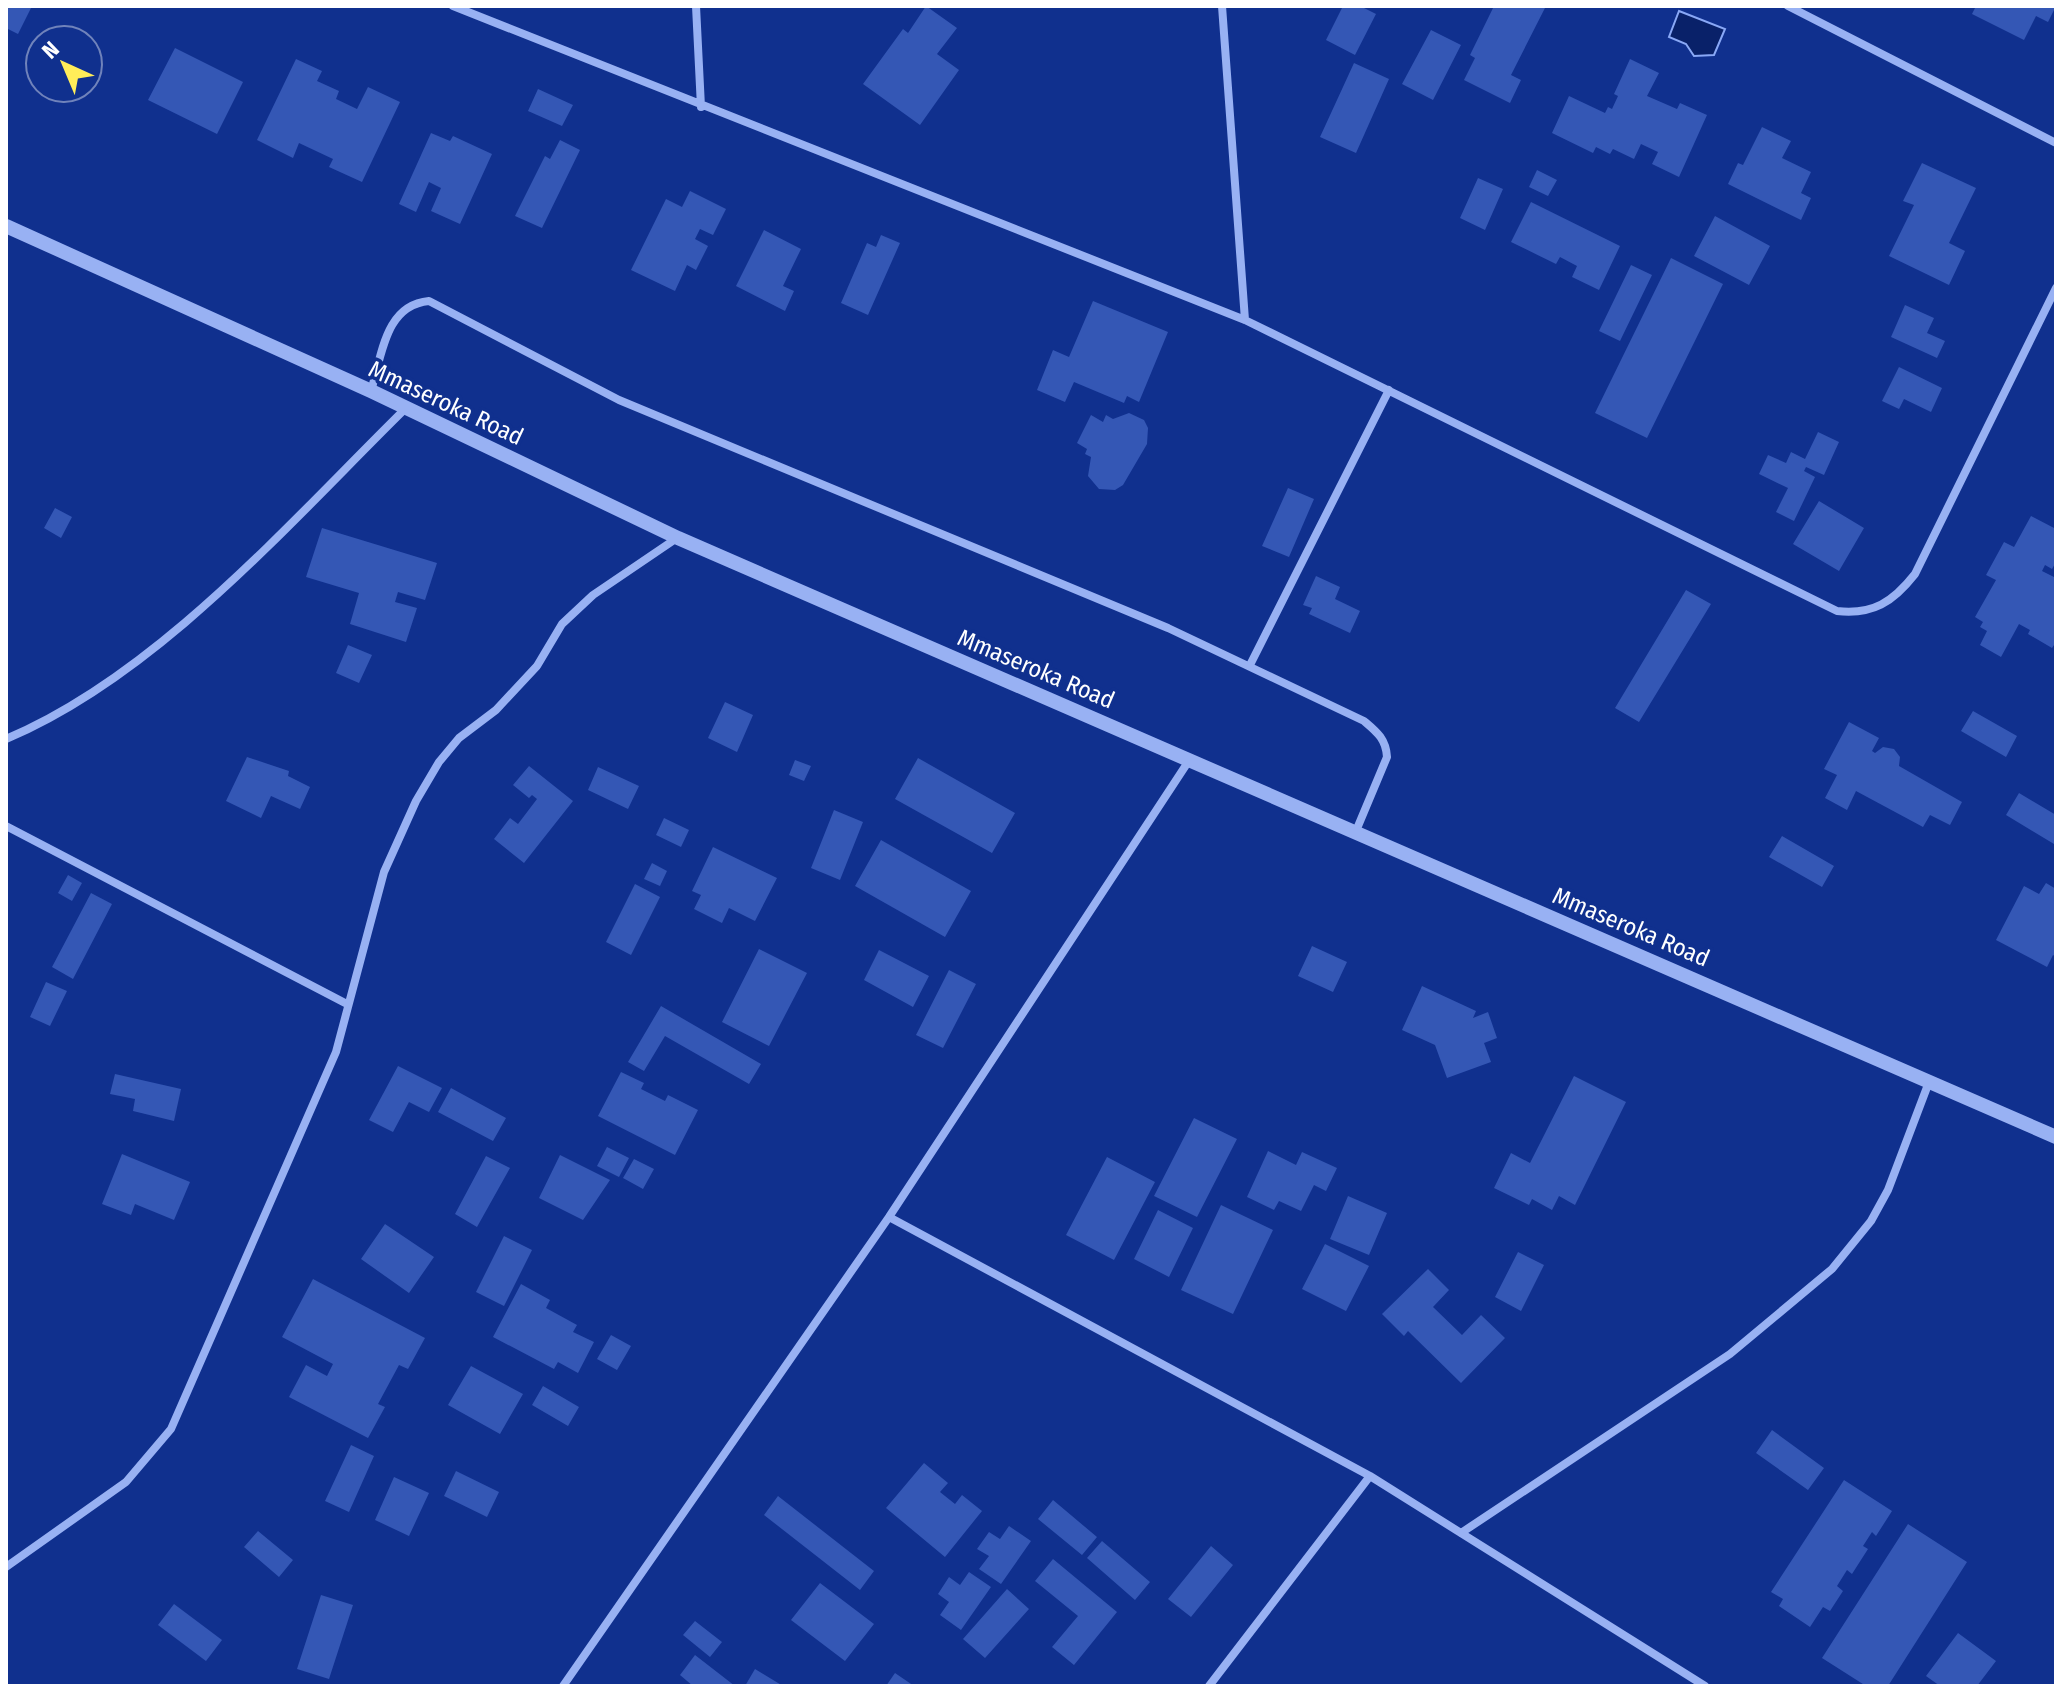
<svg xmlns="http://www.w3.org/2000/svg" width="2062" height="1692" viewBox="0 0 2062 1692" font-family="'Fira Sans Condensed',sans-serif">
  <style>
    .water { fill: #092169; stroke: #89a8f6; stroke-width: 2 }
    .building { fill: #3457b5 }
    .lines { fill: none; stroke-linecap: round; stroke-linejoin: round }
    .minor { stroke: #98b1f3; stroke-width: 8 }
    .tertiary { stroke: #98b1f3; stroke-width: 14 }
    .labels { text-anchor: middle; stroke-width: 7; stroke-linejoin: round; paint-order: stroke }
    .street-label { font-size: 24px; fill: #fff; stroke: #10308e }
  </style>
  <rect width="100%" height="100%" fill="#10308e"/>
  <path class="water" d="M1679,11l46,18 -11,26 -20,1 -8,-12 -17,-7z"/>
  <path class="building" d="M6,6h26l-14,28 -12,-6z
    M926,6l31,22 -20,26 22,16 -39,55 -57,-41 40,-55 5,4z
    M1343,6h17l16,8 -21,41 -29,-15z
    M1494,6h52l-35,69 10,5 -11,23 -46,-23 11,-22 -5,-3z
    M1976,6h80l-8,16 -12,-6 -12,24 -52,-26z
    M1431,30l30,15 -28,55 -31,-16z
    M175,48l68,34 -26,52 -69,-34z
    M296,59l26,12 -5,10 22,10 -3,8 21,10 11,-22 32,15 -38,80 -33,-15 4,-8 -34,-16 -6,15 -36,-18z
    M1630,59l29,14 -12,23 30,13 3,-6 27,12 -28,62 -27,-13 6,-12 -17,-8 -7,15 -21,-10 -3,5 -14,-7 -3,6 -41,-20 17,-37 36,17 3,-6 4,2 6,-13 -4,-2z
    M1354,63l35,16 -33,74 -36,-16z
    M538,89l35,16 -11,21 -34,-15z
    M1762,127l29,14 -9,17 29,14 -10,21 10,5 -10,22 -73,-36 10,-21 5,2z
    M431,133l19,8 3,-5 39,18 -32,70 -29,-13 10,-23 -12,-6 -13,30 -17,-8z
    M560,140l20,10 -38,78 -27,-12 30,-60 5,3z
    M1922,163l54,25 -27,55 16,8 -16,34 -60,-29 25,-51 -11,-4z
    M1537,170l20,10 -9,16 -19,-9z
    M1478,178l25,11 -18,41 -25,-12z
    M690,191l36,18 -13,26 -13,-6 -5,10 13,7 -12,24 -9,-5 -12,26 -44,-21 35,-71 16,8z
    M1531,202l89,44 -21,44 -27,-13 5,-11 -17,-9 -4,7 -45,-22z
    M1715,216l55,30 -21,39 -55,-29z
    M764,230l37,19 -18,37 11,5 -9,20 -49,-25z
    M881,235l19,8 -32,72 -27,-12 26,-60 9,4z
    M1671,258l52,26 -76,154 -52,-25z
    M1631,265l21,10 -32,66 -21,-10z
    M1093,301l75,31 -29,70 -12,-6 -3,7 -50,-21 -9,20 -28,-12 16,-40 16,7z
    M1905,305l29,13 -7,15 18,8 -8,17 -46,-21z
    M1899,367l43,21 -11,24 -27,-13 -5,10 -17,-8z
    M1129,413l15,7 4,8 -1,16 -24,41 -8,5 -16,-1 -11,-13 3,-19 -6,-3 2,-5 -10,-6 14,-28 12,7 3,-7 7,4z
    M1818,432l21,10 -15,33 -18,-8 -2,4 11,6 -21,44 -18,-9 12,-24 -29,-14 9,-19 18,8 5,-11 14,7z
    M1288,488l26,11 -25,58 -27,-11z
    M1819,501l45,27 -25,43 -46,-27z
    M55,508l17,9 -11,21 -17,-10z
    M2031,516l25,13v33l-4,7 -7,-4 -3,6 14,7v64l-4,6 -24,-14 2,-4 -11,-6 -18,33 -21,-12 7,-14 -7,-4 3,-5 -8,-5 21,-37 -10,-5 18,-33 10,5z
    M322,528l115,35 -12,37 -27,-8 -3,10 22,6 -11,34 -56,-18 9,-31 -53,-16z
    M1316,576l24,11 -5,12 25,12 -10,22 -41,-19 3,-6 -9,-3z
    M1686,590l25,14 -72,118 -24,-14z
    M348,645l24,10 -13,28 -23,-10z
    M725,702l28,13 -16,37 -29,-14z
    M1973,711l44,25 -11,21 -45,-26z
    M1849,722l30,16 -7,13 3,2 8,-6 11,2 6,8 -1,9 63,36 -12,23 -20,-10 -7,12 -67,-36 -9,19 -22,-12 12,-23 -13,-6z
    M247,757l42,14 -1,5 22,11 -10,22 -29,-13 -10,22 -35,-17z
    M918,758l97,55 -23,40 -97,-54z
    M795,760l16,6 -7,15 -15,-6z
    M529,766l44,35 -49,62 -30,-24 16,-21 8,6 19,-25 -5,-4 -3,3 -16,-13z
    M598,767l41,19 -11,23 -40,-19z
    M2019,793l37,22 -2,29 -48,-29z
    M834,810l29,12 -23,58 -29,-12z
    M664,818l25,12 -8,17 -25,-12z
    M1782,836l52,30 -12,21 -53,-30z
    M881,840l90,51 -26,46 -90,-51z
    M713,847l64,31 -22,43 -26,-13 -7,15 -28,-14 7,-14 -9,-4z
    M652,863l15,8 -7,15 -16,-7z
    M68,875l14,8 -10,18 -14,-8z
    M2046,883l10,6v68l-3,-2 -6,12 -51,-27 28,-54 15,8z
    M635,884l25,13 -29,58 -25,-13z
    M91,893l21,11 -39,75 -21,-12z
    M1312,946l35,16 -14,30 -35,-16z
    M759,949l48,24 -38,73 -47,-24z
    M879,950l50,26 -16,31 -49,-27z
    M949,970l27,14 -33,64 -27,-13z
    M46,982l21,9 -17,35 -20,-9z
    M1422,986l54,25 -3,7 15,-6 9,26 -13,5 7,19 -44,16 -12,-33 -33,-15z
    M661,1006l100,58 -12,20 -84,-48 -21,35 -16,-9z
    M398,1066l44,22 -13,24 -20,-10 -16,30 -24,-12z
    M621,1072l23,11 -3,6 24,12 3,-6 30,15 -23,45 -77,-39z
    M115,1074l66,15 -7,32 -41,-10 2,-12 -25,-5z
    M1574,1076l52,26 -51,103 -16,-9 -7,14 -20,-11 -3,6 -35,-17 17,-35 19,10z
    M451,1088l55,30 -13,23 -55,-29z
    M1194,1118l43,21 -40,78 -43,-21z
    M607,1147l22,11 -10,19 -22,-11z
    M1268,1151l28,14 6,-13 35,16 -11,23 -12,-6 -13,26 -22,-10 -5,9 -27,-13z
    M122,1154l68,28 -16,38 -39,-16 -4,11 -29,-11z
    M560,1155l50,25 -27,40 -44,-22z
    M486,1156l24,12 -33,59 -22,-13z
    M1107,1157l48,25 -41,78 -48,-25z
    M634,1159l20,10 -11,20 -20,-11z
    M1348,1196l39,17 -18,42 -39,-16z
    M1221,1205l52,25 -40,84 -52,-24z
    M1158,1210l35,18 -24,49 -35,-18z
    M385,1224l49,33 -25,36 -48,-34z
    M504,1236l28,14 -28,56 -28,-14z
    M1325,1244l44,22 -23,45 -44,-22z
    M1518,1252l26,13 -23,46 -26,-14z
    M1428,1269l21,21 -16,17 29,28 19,-20 24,23 -44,45 -53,-52 -4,5 -22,-22z
    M313,1279l112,59 -17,31 -9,-4 -21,39 7,3 -17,31 -79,-41 17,-32 21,11 6,-12 -51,-27z
    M521,1284l29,16 -4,8 31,17 -4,7 21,10 -16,31 -20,-11 -4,7 -61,-32z
    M611,1335l20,11 -14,24 -20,-11z
    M471,1366l52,28 -23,40 -52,-29z
    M543,1386l36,21 -11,19 -36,-21z
    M1772,1430l52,38 -16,22 -52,-37z
    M351,1445l23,11 -25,56 -24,-11z
    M924,1463l24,20 -8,9 15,12 7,-9 20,16 -37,46 -59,-49z
    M456,1471l43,21 -12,25 -43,-21z
    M394,1477l35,16 -20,43 -34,-16z
    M1844,1480l48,31 -16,25 -4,-4 -9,14 5,3 -16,25 -5,-4 -10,16 6,5 -13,20 -7,-4 -13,20 -31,-21 4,-7 -12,-7z
    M778,1496l96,75 -14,19 -96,-75z
    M1053,1500l44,37 -15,18 -44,-36z
    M1908,1524l59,38 -79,124h-22l-44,-28z
    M1009,1526l22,15 -30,43 -22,-15 10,-13 -12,-7 12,-17 11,7z
    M258,1531l35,29 -14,17 -35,-30z
    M1102,1541l48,41 -15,18 -48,-42z
    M1211,1546l22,19 -42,52 -23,-18z
    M1053,1559l64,53 -43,53 -22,-18 26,-31 -43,-35z
    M969,1572l22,15 -30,43 -21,-15 9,-13 -11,-8 11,-17 11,8z
    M820,1583l54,41 -29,37 -54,-41z
    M1007,1589l22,20 -44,49 -22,-19z
    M321,1595l32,10 -24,74 -32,-10z
    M174,1604l48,36 -16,21 -48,-36z
    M695,1621l27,21 -12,15 -27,-22z
    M1958,1633l38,28 -19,25h-37l-14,-10z
    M695,1655l40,31h-42l-13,-11z
    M755,1669l28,17h-38z
    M895,1673l19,13h-28z"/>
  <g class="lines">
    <path class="minor" d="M453,6l792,314 592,291c36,4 56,-9 78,-37l141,-286
      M696,6l5,101
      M1222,6l23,314
      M1788,6l268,137
      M371,391c11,-36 14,-86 58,-90l190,99 549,228 196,93c13,11 22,18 23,36l-31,74
      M1250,665l139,-275
      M6,739c152,-64 284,-217 400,-331
      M6,826l341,178
      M889,1217l481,259 335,210
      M1461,1533l269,-179 102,-85 39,-48 17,-31 41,-108
      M6,1567l120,-85 45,-53 165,-377 48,-180 32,-71 23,-39 20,-24 37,-28 41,-44 25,-42 31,-29 84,-57
      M563,1686l326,-469 301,-458
      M1209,1686l161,-210"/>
    <path class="tertiary" d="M6,226l365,165 307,147 1378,599"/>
  </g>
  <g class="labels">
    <g class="street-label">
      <text transform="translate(446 403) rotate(25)" y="8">Mmaseroka Road</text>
      <text transform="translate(1036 669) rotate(23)" y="8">Mmaseroka Road</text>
      <text transform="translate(1631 927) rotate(23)" y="8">Mmaseroka Road</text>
    </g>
  </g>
  <rect width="2062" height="1692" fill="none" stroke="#ffffff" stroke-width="16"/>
  <g transform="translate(64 64) rotate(316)"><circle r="38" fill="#10308e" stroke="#7083bb" stroke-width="2"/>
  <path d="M0-6L14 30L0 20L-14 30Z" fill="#ffed59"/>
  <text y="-12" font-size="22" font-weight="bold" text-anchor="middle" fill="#ffffff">N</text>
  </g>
</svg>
